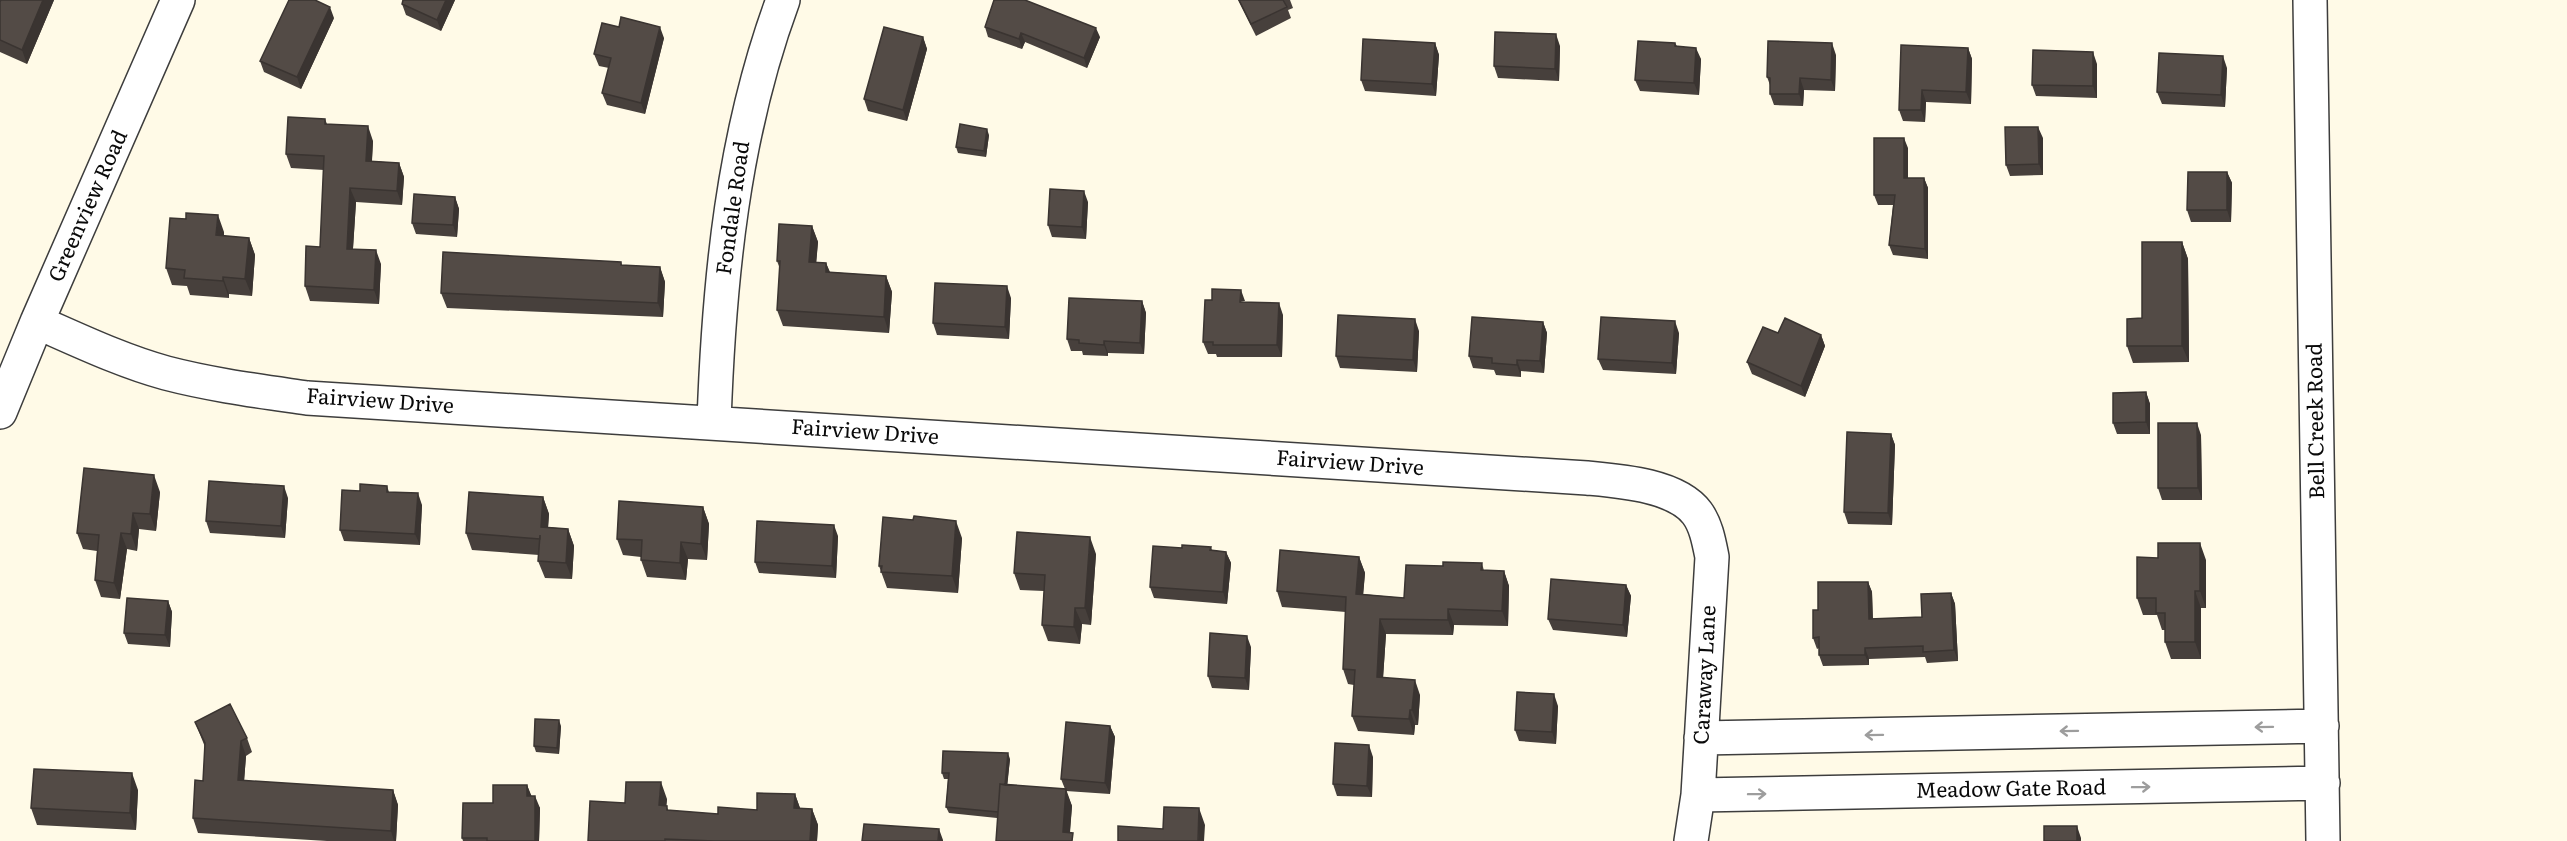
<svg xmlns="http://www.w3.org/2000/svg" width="2567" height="841" viewBox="0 0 2567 841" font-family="Literata,serif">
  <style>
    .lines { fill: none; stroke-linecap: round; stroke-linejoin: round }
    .minor-casing { stroke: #3d3d3d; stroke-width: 36 }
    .minor { stroke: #fff; stroke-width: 33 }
    .wall { fill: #47403c }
    .shaded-wall { fill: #3a3431 }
    .building { fill: #534b46; stroke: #3a3431; stroke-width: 1.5 }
    .oneway { stroke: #9d9d9d }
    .labels { text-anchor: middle; stroke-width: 6; stroke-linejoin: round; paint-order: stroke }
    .street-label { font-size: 21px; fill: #0a0a0a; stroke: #fff }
  </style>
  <rect width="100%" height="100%" fill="#fffae7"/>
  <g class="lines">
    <g class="minor-casing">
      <path id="minor" d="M2310,0l13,841
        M37,322c41,18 85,39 129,51 46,12 93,18 141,25l1280,80c32,3 89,7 110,35 9,12 12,29 15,44l-14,238 -7,46
        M0,412l37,-90 141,-322
        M714,422c5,-143 19,-287 69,-422
        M1701,738l621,-12
        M1698,795l625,-12"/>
    </g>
    <use href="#minor" class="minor"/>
  </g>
  <path class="wall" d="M1,0h53l-27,64 -27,-12v-50z
    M403,0h52l-14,31 -35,-16 -4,-11z
    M1238,0h52l3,8 -5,2 3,8 -35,18z
    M334,18l-33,71 -37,-17 -4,-11z
    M619,27l45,11 -19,76 -38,-9 -5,-12 7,-25 -10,-2 -5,-12z
    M985,27l115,10 -13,31 -62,-26 -3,7 -34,-12z
    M923,37l4,12 -20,72 -39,-10 -4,-12z
    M1435,43l4,12 -3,41 -71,-5 -4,-11z
    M1675,43l2,3 24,13 -2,36 -59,-4 -5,-11z
    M1560,46l-1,35 -61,-3 -4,-12z
    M1968,48l4,11 -1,45 -45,-2 -1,20 -22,-1 -4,-11z
    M1836,55l-1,36 -31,-1 -1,16 -29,-1 -4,-11v-9l-3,-8z
    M2097,64v34l-61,-2 -4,-11z
    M2227,68l-2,39 -63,-3 -5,-12z
    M325,119l2,5 46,17 -1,20 27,2 5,14 -2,28 -46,-3 -3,47 28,15 -2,40 -69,-3 -5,-15 15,-39 4,-77 -33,-2 -5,-14z
    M989,135l-3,22 -28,-4 -2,-6z
    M2043,138v37l-33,1 -4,-11z
    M1908,148v30h16l4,10v71l-35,-4 -4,-10 4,-40h-15l-4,-10z
    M2227,172l5,11 -1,39h-40l-4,-12z
    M455,197l4,12 -2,28 -41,-3 -4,-11z
    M1088,202l-2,37 -34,-2 -4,-12z
    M812,226l6,16 -2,20 10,1 4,9 56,4 6,16 -3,41 -106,-7 -6,-16 3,-41 -3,-8z
    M224,232v4l25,2 6,17 -3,41 -23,-2v4l-39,-3 -3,-9 -15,-1 -6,-17z
    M2182,242l6,17 1,103 -56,1 -6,-17z
    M621,262l1,3 38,2 5,15 -2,35 -216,-9 -6,-15z
    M1011,298l-2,41 -72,-4 -4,-12z
    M1142,301l4,12 -2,41 -36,-1v3l-25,-1 -1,-4h-11l-4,-12z
    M1245,302l38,13 -1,42h-65l-1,-3h-8l-5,-12z
    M1543,322l4,11 -3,40 -23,-2v6l-25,-2 -2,-5 -21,-2 -4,-12z
    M1419,331l-2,41 -77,-4 -4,-12z
    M1679,333l-3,41 -73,-4 -5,-11z
    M1821,335l4,11 -20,51 -53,-23 -5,-12z
    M2146,392l4,12v30h-33l-4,-11z
    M1891,434l4,11 -3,80 -44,-1 -4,-12z
    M2201,435l1,65h-40l-4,-12z
    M387,486l2,6 33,13 -2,40 -76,-4 -4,-11 20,-39z
    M160,492l-4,39 -17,-2 -2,22 -10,-2 -7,50 -19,-2 -6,-17 2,-29 -14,-2 -6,-16z
    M543,497l6,17 -1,13 20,2 6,17 -2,33 -27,-1 -7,-17 1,-6 -67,-5 -6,-17z
    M288,498l-3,40 -75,-5 -4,-12z
    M703,507l6,17 -2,36 -19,-1 -2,21 -39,-3 -6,-17v-3l-18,-2 -6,-16z
    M838,536l-2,42 -77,-5 -4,-11z
    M962,538l-4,55 -71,-5 -8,-22z
    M1211,547l1,3 14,2 5,11 -4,41 -73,-6 -4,-11 32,-39z
    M1096,554l-5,71 -9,-1 -2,20 -32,-3 -6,-16 2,-34 -24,-1 -6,-17z
    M1359,557l6,16 -2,21 41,4 39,-32 39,-3 2,8h20l5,15 -1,40 -54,-1 -1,10 -67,-1 -3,44 37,17 -2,30h-3l-1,10 -56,-4 -6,-15 2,-31 -6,-1 -5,-15 3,-57 -64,-5 -5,-16z
    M2206,560v48h-5v51h-30l-6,-17v-12h-3l-5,-15h-14l-6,-17z
    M1868,582l4,10 1,27 49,-2 29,-24 4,11 3,57 -31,2 -2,-6 -56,2v6l-46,1 -4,-11v-7l-2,1 -4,-11 5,-28z
    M1626,585l5,11 -4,41 -74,-7 -5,-11z
    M168,601l4,11 -2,35 -42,-3 -4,-11z
    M1251,647l-2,43 -37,-2 -4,-12z
    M1558,706l-2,38 -37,-3 -4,-11z
    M195,722l52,16 5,14 -6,4 -2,25 149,9 5,15 -2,36h-69l-129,-8 -5,-15 10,-37 2,-34z
    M561,726l-2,28 -23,-2 -2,-6z
    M1110,726l5,11 -5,57 -44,-3 6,15 -2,27 -73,-15 -48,-5 -3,-6 2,-28h-4l-2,-6 68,-14 -3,26 58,4 -4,-10z
    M1373,757l-1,40 -35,-1 -4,-12z
    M527,785l4,11 9,12 -1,33h-76l-1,-3 31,-35z
    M138,790l-2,40 -99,-5 -6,-17z
    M795,794l5,14 12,1 6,16 -1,16h-229l37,-38 42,-4 -1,7 3,5 49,3 39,-4z"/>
  <path class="shaded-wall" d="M43,0h11l-27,64 -5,-14z
    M446,0h9l-14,31 -4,-11z
    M330,7l4,11 -33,71 -4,-12z
    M660,27l4,11 -19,76 -4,-11z
    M1096,28l4,9 -13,31 -3,-10z
    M1021,33l4,9 -3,7 -3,-10z
    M1556,34l4,12 -1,35 -4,-12z
    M923,37l4,12 -20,72 -4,-11z
    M1435,43l4,12 -3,41 -4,-12z
    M1832,43l4,12 -1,36 -4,-11z
    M1696,48l5,11 -2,36 -5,-12z
    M1968,48l4,11 -1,45 -5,-12z
    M2093,52l4,12v34l-4,-12z
    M2223,56l4,12 -2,39 -4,-12z
    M1800,78l4,12 -1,16 -4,-12z
    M1922,90l4,12 -1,20 -4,-12z
    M368,126l5,15 -2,34 -5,-14z
    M2038,127l5,11v37l-4,-11z
    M987,129l2,6 -3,22 -2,-6z
    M1904,138l4,10v40l-4,-10z
    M399,163l5,14 -2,28 -5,-14z
    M2227,172l5,11 -1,39 -4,-12z
    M1924,178l4,10v71l-3,-10z
    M350,188l6,14 -4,61 -5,-14z
    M1084,191l4,11 -2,37 -4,-12z
    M455,197l4,12 -2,28 -4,-12z
    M218,215l6,17 -2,20 -6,-17z
    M812,226l6,16 -3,36 -6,-16z
    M249,238l6,17 -3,41 -7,-17z
    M2182,242l6,17 1,103 -7,-16z
    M376,250l5,14 -2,40 -5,-14z
    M826,263l6,15 -6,-6z
    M660,267l5,15 -2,35 -5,-14z
    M886,276l6,16 -3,41 -5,-16z
    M223,277l6,17v4l-6,-17z
    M1007,286l4,12 -2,41 -4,-12z
    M1241,290l4,11 -5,1z
    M1142,301l4,12 -2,41 -4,-11z
    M1279,303l4,12 -1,42 -5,-12z
    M1415,319l4,12 -2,41 -4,-12z
    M1675,321l4,12 -3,41 -4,-11z
    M1543,322l4,11 -3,40 -4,-12z
    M1821,335l4,11 -20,51 -4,-11z
    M1104,341l4,12v3l-4,-11z
    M1517,360l4,11v6l-4,-12z
    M2146,392l4,12v30l-4,-12z
    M2197,423l4,12 1,65 -4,-12z
    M1891,434l4,11 -3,80 -4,-12z
    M154,475l6,17 -4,39 -6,-17z
    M284,486l4,12 -3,40 -4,-12z
    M418,493l4,12 -2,40 -5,-11z
    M543,497l6,17 -2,29 -6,-16z
    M703,507l6,17 -2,36 -6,-16z
    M133,513l6,16 -2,22 -6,-17z
    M956,521l6,17 -4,55 -6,-17z
    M834,525l4,11 -2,42 -4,-12z
    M568,529l6,17 -2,33 -6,-16z
    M121,533l6,16 -7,50 -6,-16z
    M1090,537l6,17 -5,71 -6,-17z
    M681,542l7,17 -2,21 -6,-17z
    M2200,543l6,17v48l-6,-17z
    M1226,552l5,11 -4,41 -4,-12z
    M1359,557l6,16 -3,36 -6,-15z
    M1504,571l5,15 -1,40 -6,-15z
    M1868,582l4,10 1,38 -4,-11z
    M1626,585l5,11 -4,41 -4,-12z
    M2195,591l6,17v51l-6,-17z
    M1951,593l4,11 3,57 -4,-11z
    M168,601l4,11 -2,35 -5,-12z
    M1075,608l7,16 -2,20 -6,-17z
    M1448,609l6,16 -1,10 -5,-15z
    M1380,619l6,15 -4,59 -5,-16z
    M1247,636l4,11 -2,43 -4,-12z
    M1865,648l4,11v6l-4,-10z
    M1415,680l5,15 -2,30 -6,-15z
    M1554,694l4,12 -2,38 -4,-12z
    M1410,710l5,15 -1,10 -5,-16z
    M559,720l2,6 -2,28 -2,-6z
    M1110,726l5,11 -5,57 -5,-11z
    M241,741l5,15 -3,39 -5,-15z
    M1369,745l4,12 -1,40 -5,-11z
    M1008,753l2,6 -6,59 -2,-6z
    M132,773l6,17 -2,40 -6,-17z
    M661,782l6,17 -2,23 -6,-17z
    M527,785l5,12 -5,-1z
    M1066,789l6,17 -3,35 -6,-9z
    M393,790l5,15 -2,36h-2l-3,-10z
    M795,794l6,17 -7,-3z
    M535,796l5,12 -1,33h-4z
    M1199,808l6,17 -1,16h-6z
    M812,809l6,16 -1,16h-7z
    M2077,826l4,12v3h-4z
    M939,829l4,11v1h-5z"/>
  <path class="building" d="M1,0h42l-21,50 -22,-10v-38z
    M289,0h26l15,7 -33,70 -37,-16z
    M403,0h43l-9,20 -35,-16z
    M994,0h31l71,28 -12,30 -63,-25 -2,6 -34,-12z
    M1239,0h44l4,7 -36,17z
    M621,17l39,10 -19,76 -39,-10 9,-35 -17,-4 8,-31 17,4z
    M884,27l39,10 -20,73 -39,-11z
    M1495,32l61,2 -1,35 -61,-3z
    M1363,39l72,4 -3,41 -71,-4z
    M1638,41l37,2v3l21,2 -2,35 -59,-3z
    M1768,41l64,2 -1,37 -31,-2 -1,16h-29v-16l-3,-1z
    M1901,45l67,3 -2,44 -44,-2 -1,20h-22z
    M2033,50l60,2v34l-61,-1z
    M2159,53l64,3 -2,39 -64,-3z
    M288,117l37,2v5l43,2 -2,35 33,2 -2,28 -47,-3 -3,61 29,1 -2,40 -69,-4 1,-40 14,1 4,-91 -38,-2z
    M960,124l27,5 -3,22 -28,-4z
    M2005,127h33l1,37 -33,1z
    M1874,138h30v40h20l1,71 -36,-4 6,-50h-21z
    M2188,172h39v38h-40z
    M1050,189l34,2 -2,36 -34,-2z
    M414,194l41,3 -2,28 -41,-2z
    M186,213l32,2 -2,20 33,3 -4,41 -22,-2v4l-39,-3 1,-8 -19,-2 4,-50 16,1z
    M779,224l33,2 -3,36 17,1v9l60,4 -2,41 -107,-7 3,-49h-3z
    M2142,242h40v104h-55v-27l15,-1z
    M443,252l178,10v3l39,2 -2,36 -217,-10z
    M935,283l72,3 -2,41 -72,-4z
    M1212,289l29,1 -1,12 39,1 -2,42h-64v-3h-10l2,-42h7z
    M1069,298l73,3 -2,42 -36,-2v4l-25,-2v-3l-12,-1z
    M1338,315l77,4 -2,41 -77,-4z
    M1472,317l71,5 -3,39 -23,-1v5l-25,-2v-5l-23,-2z
    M1601,317l74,4 -3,42 -74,-4z
    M1785,318l36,17 -20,51 -54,-24 16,-35 15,6z
    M2146,392v30l-33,1v-30z
    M2158,423h39l1,65h-40z
    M1847,432l44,2 -3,79 -44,-1z
    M84,468l70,7 -4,39 -17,-1 -2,21 -10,-1 -7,50 -19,-3 4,-45 -22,-2z
    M209,481l75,5 -3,40 -75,-5z
    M360,484l27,2v6l31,1 -3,41 -75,-4 2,-40 18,1z
    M469,492l74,5 -2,30 27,2 -2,34 -28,-2 2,-26v4l-74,-6z
    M619,501l84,6 -2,37 -20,-2 -1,21 -39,-3 1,-20 -25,-1z
    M914,516l42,5 -4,55 -71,-4 1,-6h-3l4,-49 30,3z
    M757,521l77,4 -2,41 -77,-4z
    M1017,532l73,5 -5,71h-10l-1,19 -32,-2 3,-50 -31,-2z
    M2158,543h42v48h-5v51h-30v-29h-9v-15h-19v-41l21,1z
    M1182,545l29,2 -1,3 16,2 -3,40 -73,-5 3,-41 29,2z
    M1280,550l79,7 -3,37 48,4 2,-33 37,1v-4l39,1 -1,7 23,1 -2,40 -54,-2v11l-68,-1 -3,58 38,3 -3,30h-2l-1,9 -57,-3 3,-46 -12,-1 3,-72 -69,-6z
    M1551,579l75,6 -3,40 -75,-6z
    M1818,582h50l1,37 53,-2 -1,-23 30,-1 3,57 -31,2v-6l-58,2v7h-46v-18l-6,1v-28h5z
    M127,598l41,3 -3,34 -41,-2z
    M1210,633l37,3 -2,42 -37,-2z
    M1517,692l37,2 -2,38 -37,-2z
    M230,704l17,34 -6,3 -3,39 155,10 -2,41 -198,-13 2,-38 8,1 2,-38 -10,-21z
    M535,719l24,1 -2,28 -23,-2z
    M1066,722l44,4 -5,57 -44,-4z
    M1335,743l34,2 -2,41 -34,-2z
    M943,751l65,2 -3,32 -5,-1 -2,28 -52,-5 3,-34h-7z
    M34,769l98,4 -2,40 -99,-5z
    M626,782h35l-2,23 8,1v4l51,4v-7l39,3v-17l38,1 -1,14 18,1 -2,32h-96l-49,-2v2h-77l2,-40 35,2z
    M1000,784l66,5 -3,43 10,1 -1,8h-76z
    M493,785h34v11h8v45h-48v-3h-25l1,-35h30z
    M1164,807l35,1 -1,33h-80v-15l45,3z
    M864,824l75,5 -1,12h-76z
    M2044,826h33v15h-33z"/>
  <defs><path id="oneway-shaft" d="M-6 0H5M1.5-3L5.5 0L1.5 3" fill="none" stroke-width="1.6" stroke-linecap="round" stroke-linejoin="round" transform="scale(1.5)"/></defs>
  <g class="oneway">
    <use href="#oneway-shaft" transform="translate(2264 727) rotate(179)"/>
    <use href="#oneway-shaft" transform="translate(2069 731) rotate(179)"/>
    <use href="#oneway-shaft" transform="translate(1874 735) rotate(179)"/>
    <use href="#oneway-shaft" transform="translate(2141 787) rotate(-1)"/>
    <use href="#oneway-shaft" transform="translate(1757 794) rotate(-1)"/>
  </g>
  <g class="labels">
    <g class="street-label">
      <text transform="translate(88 206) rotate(-66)" y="7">Greenview Road</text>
      <text transform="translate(733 208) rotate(-82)" y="7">Fondale Road</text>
      <text transform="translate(380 401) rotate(4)" y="7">Fairview Drive</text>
      <text transform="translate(2316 421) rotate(-91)" y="7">Bell Creek Road</text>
      <text transform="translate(865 432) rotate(4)" y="7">Fairview Drive</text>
      <text transform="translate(1350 463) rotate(4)" y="7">Fairview Drive</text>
      <text transform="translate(1705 675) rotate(-87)" y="7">Caraway Lane</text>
      <text transform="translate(2011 789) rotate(-1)" y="7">Meadow Gate Road</text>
    </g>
  </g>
</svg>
